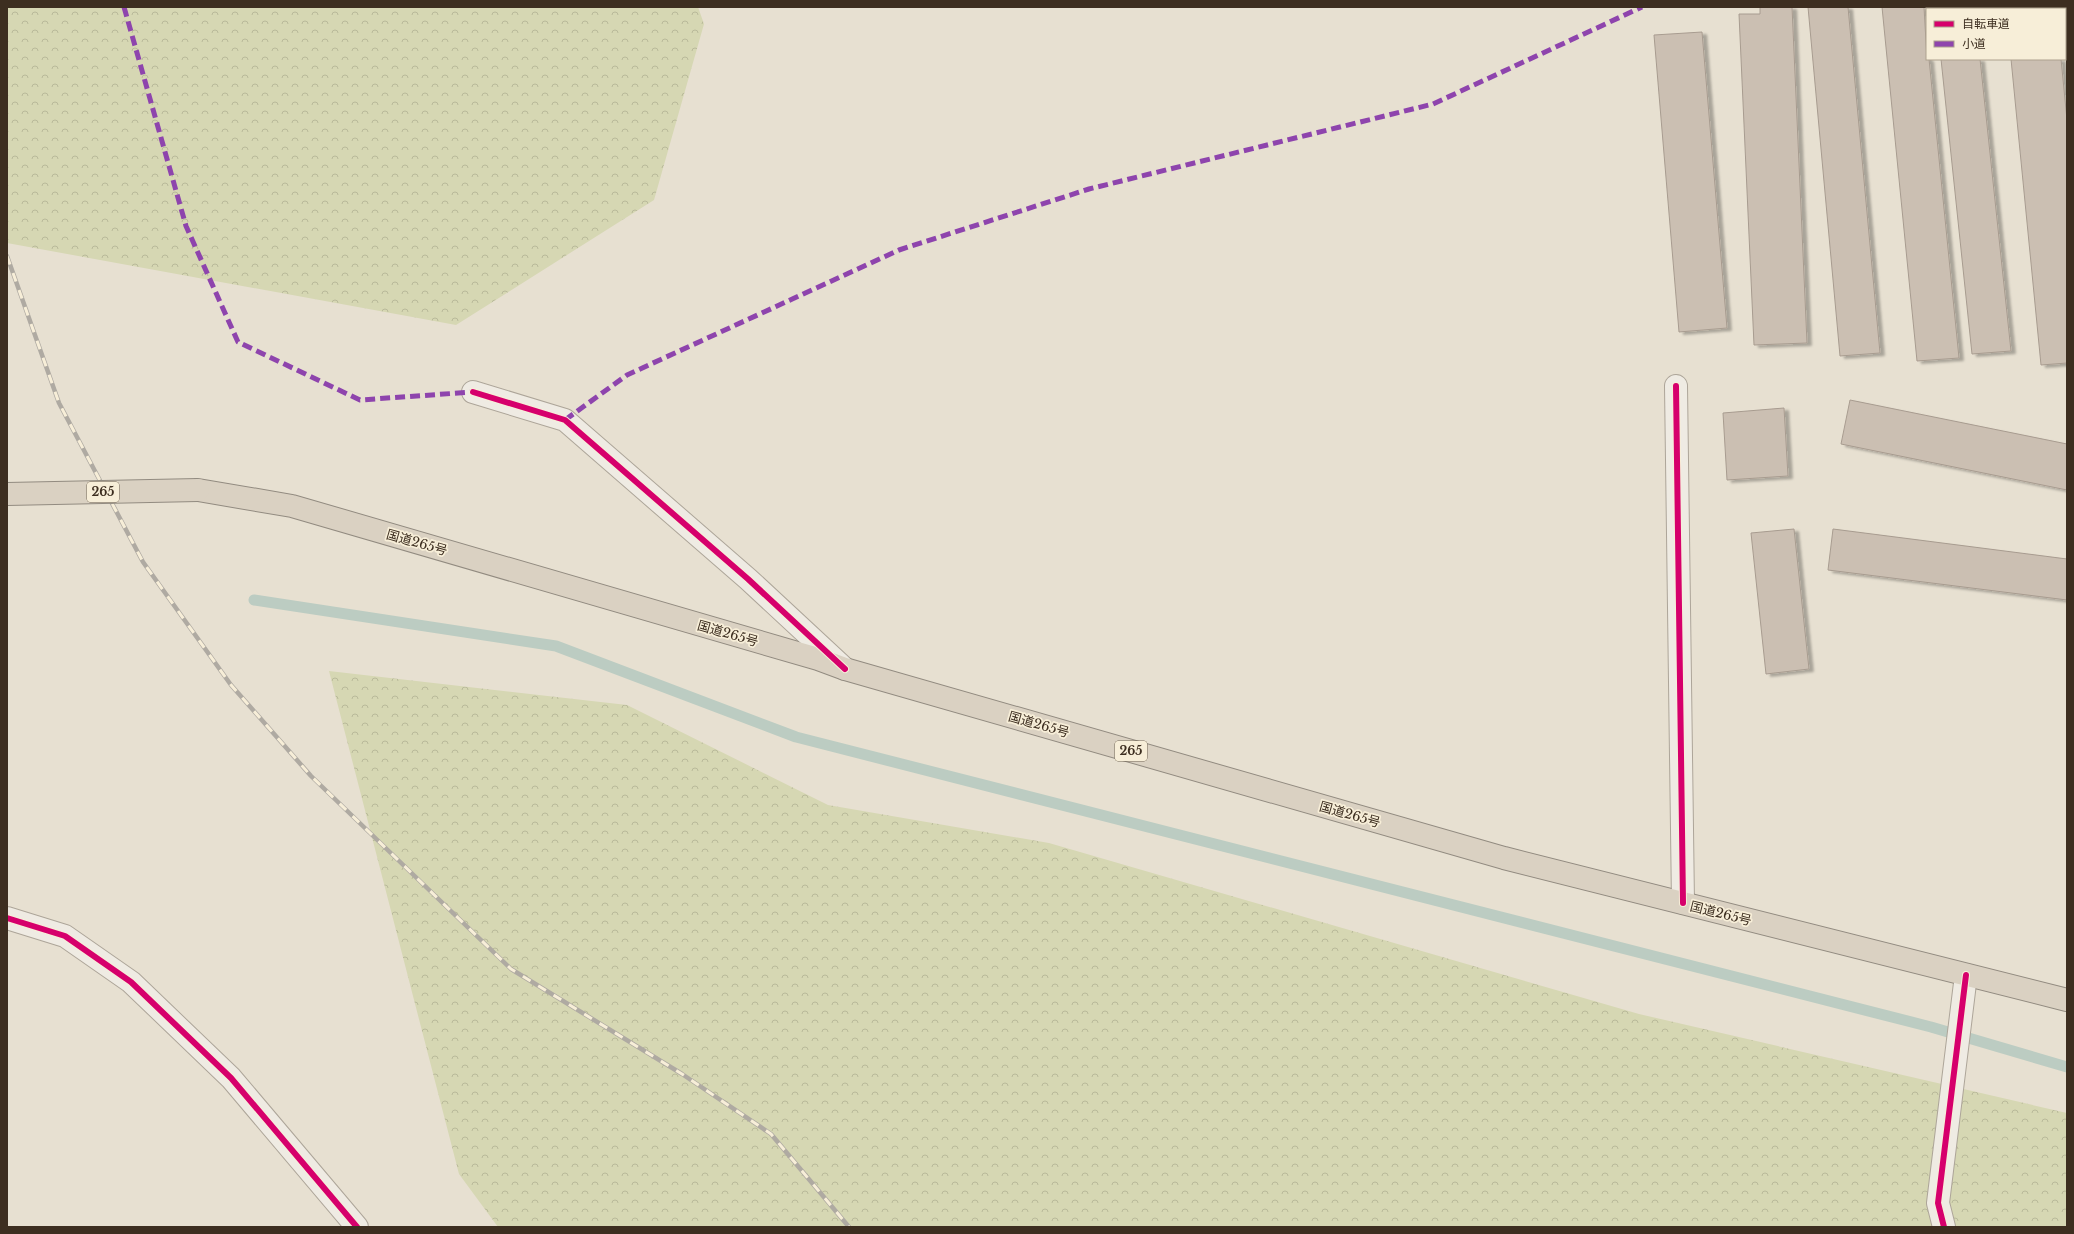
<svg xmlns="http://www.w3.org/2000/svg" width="2074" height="1234" viewBox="0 0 2074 1234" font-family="'Libre Baskerville','Noto Sans JP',serif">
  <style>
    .forest { fill: url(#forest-crowns) }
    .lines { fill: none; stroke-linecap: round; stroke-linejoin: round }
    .stream { stroke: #bcccc2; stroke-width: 11 }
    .building { fill: #cbbfb2; stroke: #a89c90; filter: url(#shadow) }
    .street-casing { stroke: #ada599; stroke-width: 24 }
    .highway-casing { stroke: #928b80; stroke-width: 24 }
    .street { stroke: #efebe3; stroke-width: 22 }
    .highway { stroke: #dad1c2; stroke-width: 22 }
    .rail-casing { stroke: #afaaa2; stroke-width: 4.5 }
    .rail { stroke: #f7eed8; stroke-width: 3; stroke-dasharray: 9; stroke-linecap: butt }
    .highway-bridge-casing { stroke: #928b80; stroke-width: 24; stroke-linecap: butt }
    .highway-bridge { stroke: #dad1c2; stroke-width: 22 }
    .quiet { stroke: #8e44ad; stroke-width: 5; stroke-dasharray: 10 5; stroke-linecap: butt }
    .cycleway-casing { stroke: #f7eed8; stroke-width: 8 }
    .cycleway { stroke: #d6006c; stroke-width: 6 }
    .labels { text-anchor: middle; stroke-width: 3.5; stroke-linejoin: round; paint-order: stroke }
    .shield { fill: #f7eed8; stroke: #756857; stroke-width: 1 }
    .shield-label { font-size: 12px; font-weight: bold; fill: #3d2e20 }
    .street-label { font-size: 13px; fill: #3d2e20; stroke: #f7eed8 }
  </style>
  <defs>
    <pattern id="forest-crowns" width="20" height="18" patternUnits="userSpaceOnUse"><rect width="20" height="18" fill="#d6d7b3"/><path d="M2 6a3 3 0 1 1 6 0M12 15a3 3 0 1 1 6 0" fill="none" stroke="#b9b99a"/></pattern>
    <filter id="shadow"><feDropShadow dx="4.5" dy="2.5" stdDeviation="1" flood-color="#0004"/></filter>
  </defs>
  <rect width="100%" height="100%" fill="#e7e0d1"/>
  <path class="forest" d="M7,7h691l6,17 -50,176 -198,125 -449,-82z
    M329,671l298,34 201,100 221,38 590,171 428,99v114h-1569l-39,-53z"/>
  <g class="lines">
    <path class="stream" d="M254,600l302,46 240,91 1135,290 136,40"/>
  </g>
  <path class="building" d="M1760,7h32l15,336 -53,2 -15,-331h21z
    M1808,7h40l32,346 -40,3z
    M1882,7h42l3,52h2l30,299 -42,3z
    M1935,7h39v2h-39z
    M2005,7h51v2h-50z
    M1702,32l25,296 -48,4 -25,-297z
    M1941,59h39l31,292 -39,3z
    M2011,59h50l6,61v243l-26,2z
    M1850,400l217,44v46l-226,-46z
    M1784,408l4,68 -61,4 -4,-67z
    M1794,529l15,140 -43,5 -15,-141z
    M1833,529l234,30v41l-239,-30z"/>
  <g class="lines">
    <g class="street-casing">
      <path id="street" d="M1676,386l7,517
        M473,392l92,28 183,159 97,90
        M7,918l58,18 66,46 100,96 126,149
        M1944,1227l-6,-24 28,-228"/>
    </g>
    <g class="highway-casing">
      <path id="highway" d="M198,490l94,16 526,153 27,10 659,189 563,142"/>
    </g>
    <use href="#street" class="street"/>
    <use href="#highway" class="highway"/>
    <g class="rail-casing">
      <path id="rail" d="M7,256l52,147 84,159 88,123 80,91 200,193 171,105 89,60 78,93"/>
    </g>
    <use href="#rail" class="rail"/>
    <g class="highway-bridge-casing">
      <path id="highway-bridge" d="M7,494l191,-4"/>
    </g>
    <use href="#highway-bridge" class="highway-bridge"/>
    <path class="quiet" d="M124,7l62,219 52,116 122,58 113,-8
      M565,420l62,-45 272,-125 190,-61 344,-85 209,-97"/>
    <g class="cycleway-casing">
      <path id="cycleway" d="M1676,386l7,517
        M473,392l92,28 183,159 97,90
        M7,918l58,18 66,46 100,96 126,149
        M1944,1227l-6,-24 28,-228"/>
    </g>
    <use href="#cycleway" class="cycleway"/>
  </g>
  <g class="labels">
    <g class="shield">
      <rect x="87" y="482" width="32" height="20" rx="3"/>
      <rect x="1115" y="741" width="32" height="20" rx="3"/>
    </g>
    <g class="shield-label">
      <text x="103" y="496">265</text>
      <text x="1131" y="755">265</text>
    </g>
    <g class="street-label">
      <text transform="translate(417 542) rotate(16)" y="5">国道265号</text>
      <text transform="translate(728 633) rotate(16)" y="5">国道265号</text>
      <text transform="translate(1039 724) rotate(16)" y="5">国道265号</text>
      <text transform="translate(1350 814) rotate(16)" y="5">国道265号</text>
      <text transform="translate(1721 913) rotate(14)" y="5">国道265号</text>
    </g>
  </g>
  <rect width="2074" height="1234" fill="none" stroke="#3d2e20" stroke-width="16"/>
  <rect x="1926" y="8" width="140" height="52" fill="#f7eed8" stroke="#ada18e"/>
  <rect x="1934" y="21" width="20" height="6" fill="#d6006c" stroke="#ada18e"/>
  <text x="1962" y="28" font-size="12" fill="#3d2e20">自転車道</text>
  <rect x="1934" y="41" width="20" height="6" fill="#8e44ad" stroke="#ada18e"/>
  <text x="1962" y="48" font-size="12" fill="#3d2e20">小道</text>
</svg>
